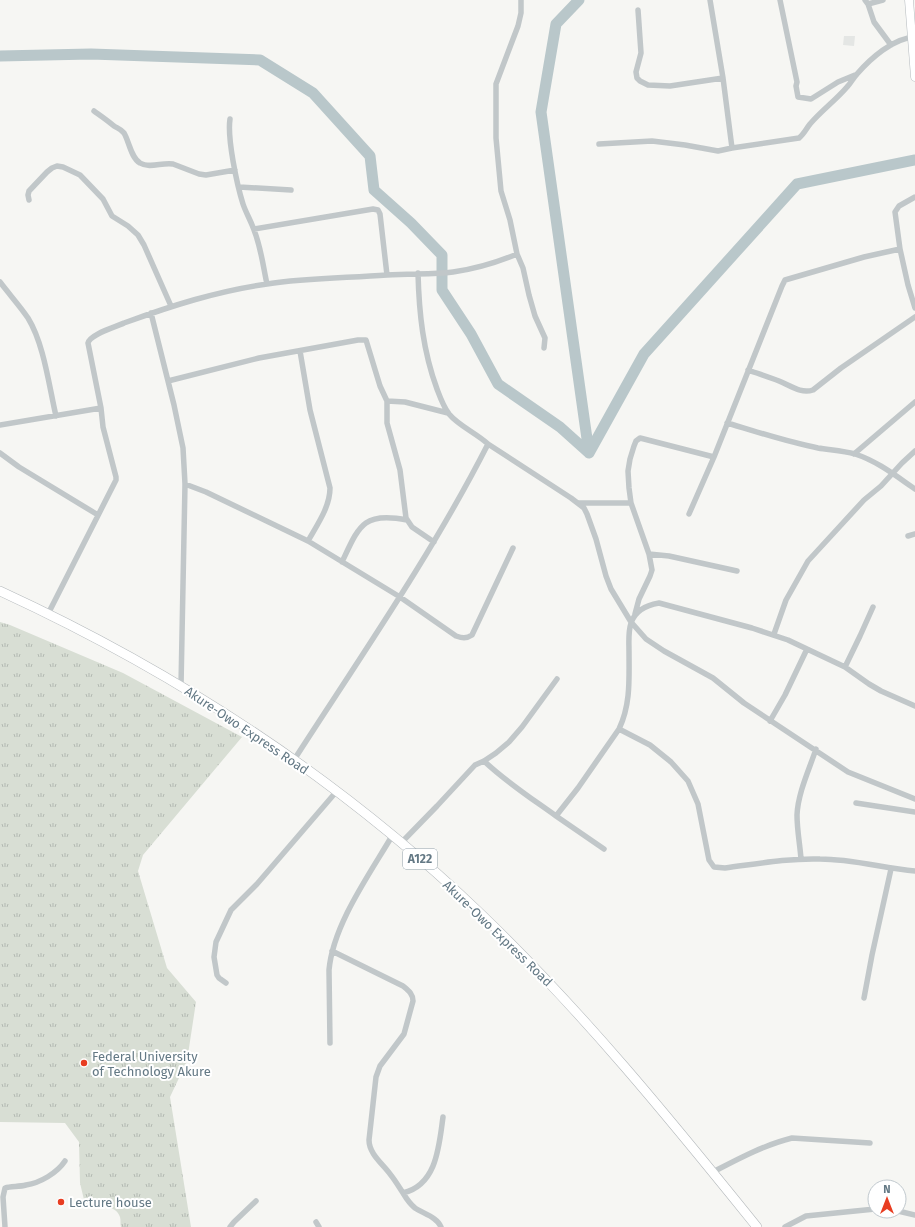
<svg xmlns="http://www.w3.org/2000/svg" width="915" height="1227" viewBox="0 0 915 1227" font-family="'Fira Sans',sans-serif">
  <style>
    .built { fill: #e4e6e4 }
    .grass { fill: url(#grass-tufts) }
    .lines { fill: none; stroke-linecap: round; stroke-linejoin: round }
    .river { stroke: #b9c7ca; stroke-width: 11 }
    .secondary-casing { stroke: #b4babe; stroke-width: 9 }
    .trunk-casing { stroke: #b4b9bc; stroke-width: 10 }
    .minor { stroke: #c1c7c9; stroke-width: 5.5 }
    .secondary { stroke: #fff; stroke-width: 8 }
    .trunk { stroke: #fff; stroke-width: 9 }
    .poi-dot { fill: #e83d21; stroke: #fff; stroke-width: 1.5 }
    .labels { text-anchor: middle; stroke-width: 4; stroke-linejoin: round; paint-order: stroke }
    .shield { fill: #fff; stroke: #92a1aa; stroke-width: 1 }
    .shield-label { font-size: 12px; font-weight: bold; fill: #647985 }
    .street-label { font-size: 13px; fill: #647985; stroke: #fff }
    .poi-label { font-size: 13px; fill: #647985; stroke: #fff; text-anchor: start }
  </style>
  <defs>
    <pattern id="grass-tufts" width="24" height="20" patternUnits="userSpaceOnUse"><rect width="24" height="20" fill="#d8ded4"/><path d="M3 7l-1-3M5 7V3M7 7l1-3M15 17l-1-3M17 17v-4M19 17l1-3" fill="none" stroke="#b3b9b2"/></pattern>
  </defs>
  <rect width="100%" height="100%" fill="#f6f6f3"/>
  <path class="built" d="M844,36h11l-1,10 -11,-1z"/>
  <path class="grass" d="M0,622l10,3 113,48 119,64 -99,118 -5,16 29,97 29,34 -9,59 -17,36 21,130h-70c-1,-3 0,-7 -1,-10 -4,-13 -24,-12 -35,-13l-5,-21 -1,-41 -14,-19 -65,-1z"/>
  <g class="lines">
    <path class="river" d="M579,0l-23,24 -15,88 48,341
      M0,56l91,-2 169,6 53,33 57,63 4,34 37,33 31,32v35l29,44 27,50 62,43 29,26 55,-99 153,-170 118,-24"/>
    <g class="secondary-casing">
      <path id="secondary" d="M909,0l6,77"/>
    </g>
    <g class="trunk-casing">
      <path id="trunk" d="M0,591c176,81 341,189 481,323 101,97 189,205 276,313"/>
    </g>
    <path class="minor" d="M521,0v13l-3,13 -22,58v54l5,53 9,29 7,34 6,14 6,27 6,21 10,22 -1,10
      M780,0l17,82 -1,4 2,11 13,2 27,-17 17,-7
      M865,0l3,4 15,-4
      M868,4l6,18 17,23
      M638,10l3,43 -5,19 1,6 3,3 8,4 22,1 53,-8
      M94,111c7,5 13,9 20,15 3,2 7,3 10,7 5,8 7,25 16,30 10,6 22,-1 33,1l26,10 7,1 29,-5
      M230,119c-3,19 7,66 13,85 3,9 8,17 11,26 7,17 9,36 13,54
      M599,144l53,-3 33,4 33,6 14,-3 -9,-70 -13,-78
      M732,148l67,-10c5,-4 7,-9 11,-14 12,-14 26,-24 37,-37 4,-4 6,-9 10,-13 13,-15 36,-36 58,-37
      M239,187l52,3
      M915,197l-16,9 -4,6 5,37 8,36 7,23
      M29,200l-1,-5 1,-4 18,-19 5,-4 5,-2 6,1 17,8 23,24 9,17 16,10 10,9 6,10 27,61
      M254,229l119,-20 5,1 2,4 7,61
      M418,273c1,40 5,78 19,116 3,8 6,17 12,25 10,12 27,19 39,30l83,54 13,10 3,6 9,25 10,37 5,13 20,33 15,17 18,12 49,27 31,25 104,69 67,27
      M0,282c9,12 20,24 28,36 16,26 21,68 28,98
      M151,313l23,92 9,43 2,36 -4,202
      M300,351l10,59 20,78c0,19 -13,37 -22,53
      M748,370c11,4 21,7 31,11 12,5 22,13 34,9l28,-22 74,-51
      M168,381l91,-23 99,-18h8l14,46 7,15v22l13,47 6,48 6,9 22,15
      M387,401l18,1 43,11
      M727,423c31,9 60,19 91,25 12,2 25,3 37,6 22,7 41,22 60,35
      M0,425l101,-17
      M0,453l19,14 79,48
      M854,454l61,-52
      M185,484l21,8 102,49 92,56 56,39c6,2 10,3 16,-1l41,-87
      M579,503h52
      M689,514l25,-57 68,-171 3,-6 79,-23 36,-8
      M908,536l7,-2
      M649,554l20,2 68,15
      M342,562c17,-36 21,-51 65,-42
      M48,614l68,-134v-3l-13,-50 -2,-19 -13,-65c2,-9 28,-16 36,-20 47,-17 93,-32 143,-39 39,-6 80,-6 120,-9 22,-2 45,0 66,-3 21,-3 45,-10 64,-18
      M635,614l4,-15 11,-23 2,-6 -3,-16 -18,-51 -2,-15 -1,-17 2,-12 4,-13 2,-5 4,-3 4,1 70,18
      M774,634l12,-34 22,-39 56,-61 17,-14 21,-23 13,-12
      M845,667l15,-31 13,-29
      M770,721l15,-26 22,-46
      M619,729l31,16 21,17 17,19 10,23 11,56 5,7 11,1c31,-4 63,-10 95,-9 32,0 63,9 95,12
      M294,760c67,-104 138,-206 194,-316
      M484,761c22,21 47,37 72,55l22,-28 41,-59c12,-25 10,-51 10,-78 0,-9 -1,-19 2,-28 4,-12 16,-18 28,-20l93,25 36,12 57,27 24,17 12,7 34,15
      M856,803l59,9
      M556,816l48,33
      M401,843l36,-37 38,-41 9,-4 12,-8 13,-11 13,-15 35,-48
      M801,859c-1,-14 -4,-29 -4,-44 1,-22 12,-45 19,-66
      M332,951l71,35c6,5 10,8 10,15l-9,33 -24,32 -4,11 -7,63c0,14 14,24 21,34 5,6 9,13 13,19 34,-8 36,-47 40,-76
      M226,983l-7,-5 -2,-3 -3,-18 2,-15 15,-32 26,-26 79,-92
      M864,998l8,-43 19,-86
      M330,1043l-1,-73c4,-45 40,-95 63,-134
      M713,1172c25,-13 51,-27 79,-34l78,5
      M403,1193c3,5 7,11 12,15 9,6 22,9 26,19
      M898,1211l17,4
      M316,1222l3,5
      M5,1227l-2,-30 2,-9c6,-2 14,-1 21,-3 14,-2 31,-12 39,-24
      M230,1227l4,-5 22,-21
      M785,1227l21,-11 69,-7"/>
    <use href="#secondary" class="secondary"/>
    <use href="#trunk" class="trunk"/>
  </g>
  <g class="poi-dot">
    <circle cx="84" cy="1063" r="4"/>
    <circle cx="61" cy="1202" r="4"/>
  </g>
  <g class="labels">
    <rect class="shield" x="403" y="849" width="34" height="20" rx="3"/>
    <g class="shield-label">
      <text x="420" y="863">A122</text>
    </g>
    <g class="street-label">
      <text transform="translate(247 730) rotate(34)" y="5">Akure-Owo Express Road</text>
      <text transform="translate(498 933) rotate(44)" y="5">Akure-Owo Express Road</text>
    </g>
    <g class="poi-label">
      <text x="92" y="1061">Federal University<tspan x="92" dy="15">of Technology Akure</tspan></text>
      <text x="69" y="1207">Lecture house</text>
    </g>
  </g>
  <g transform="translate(887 1199)"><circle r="19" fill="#ffffff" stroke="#c1c9ce"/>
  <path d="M0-3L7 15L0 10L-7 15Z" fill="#e83d21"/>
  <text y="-6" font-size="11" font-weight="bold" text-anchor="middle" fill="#647985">N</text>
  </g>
</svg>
